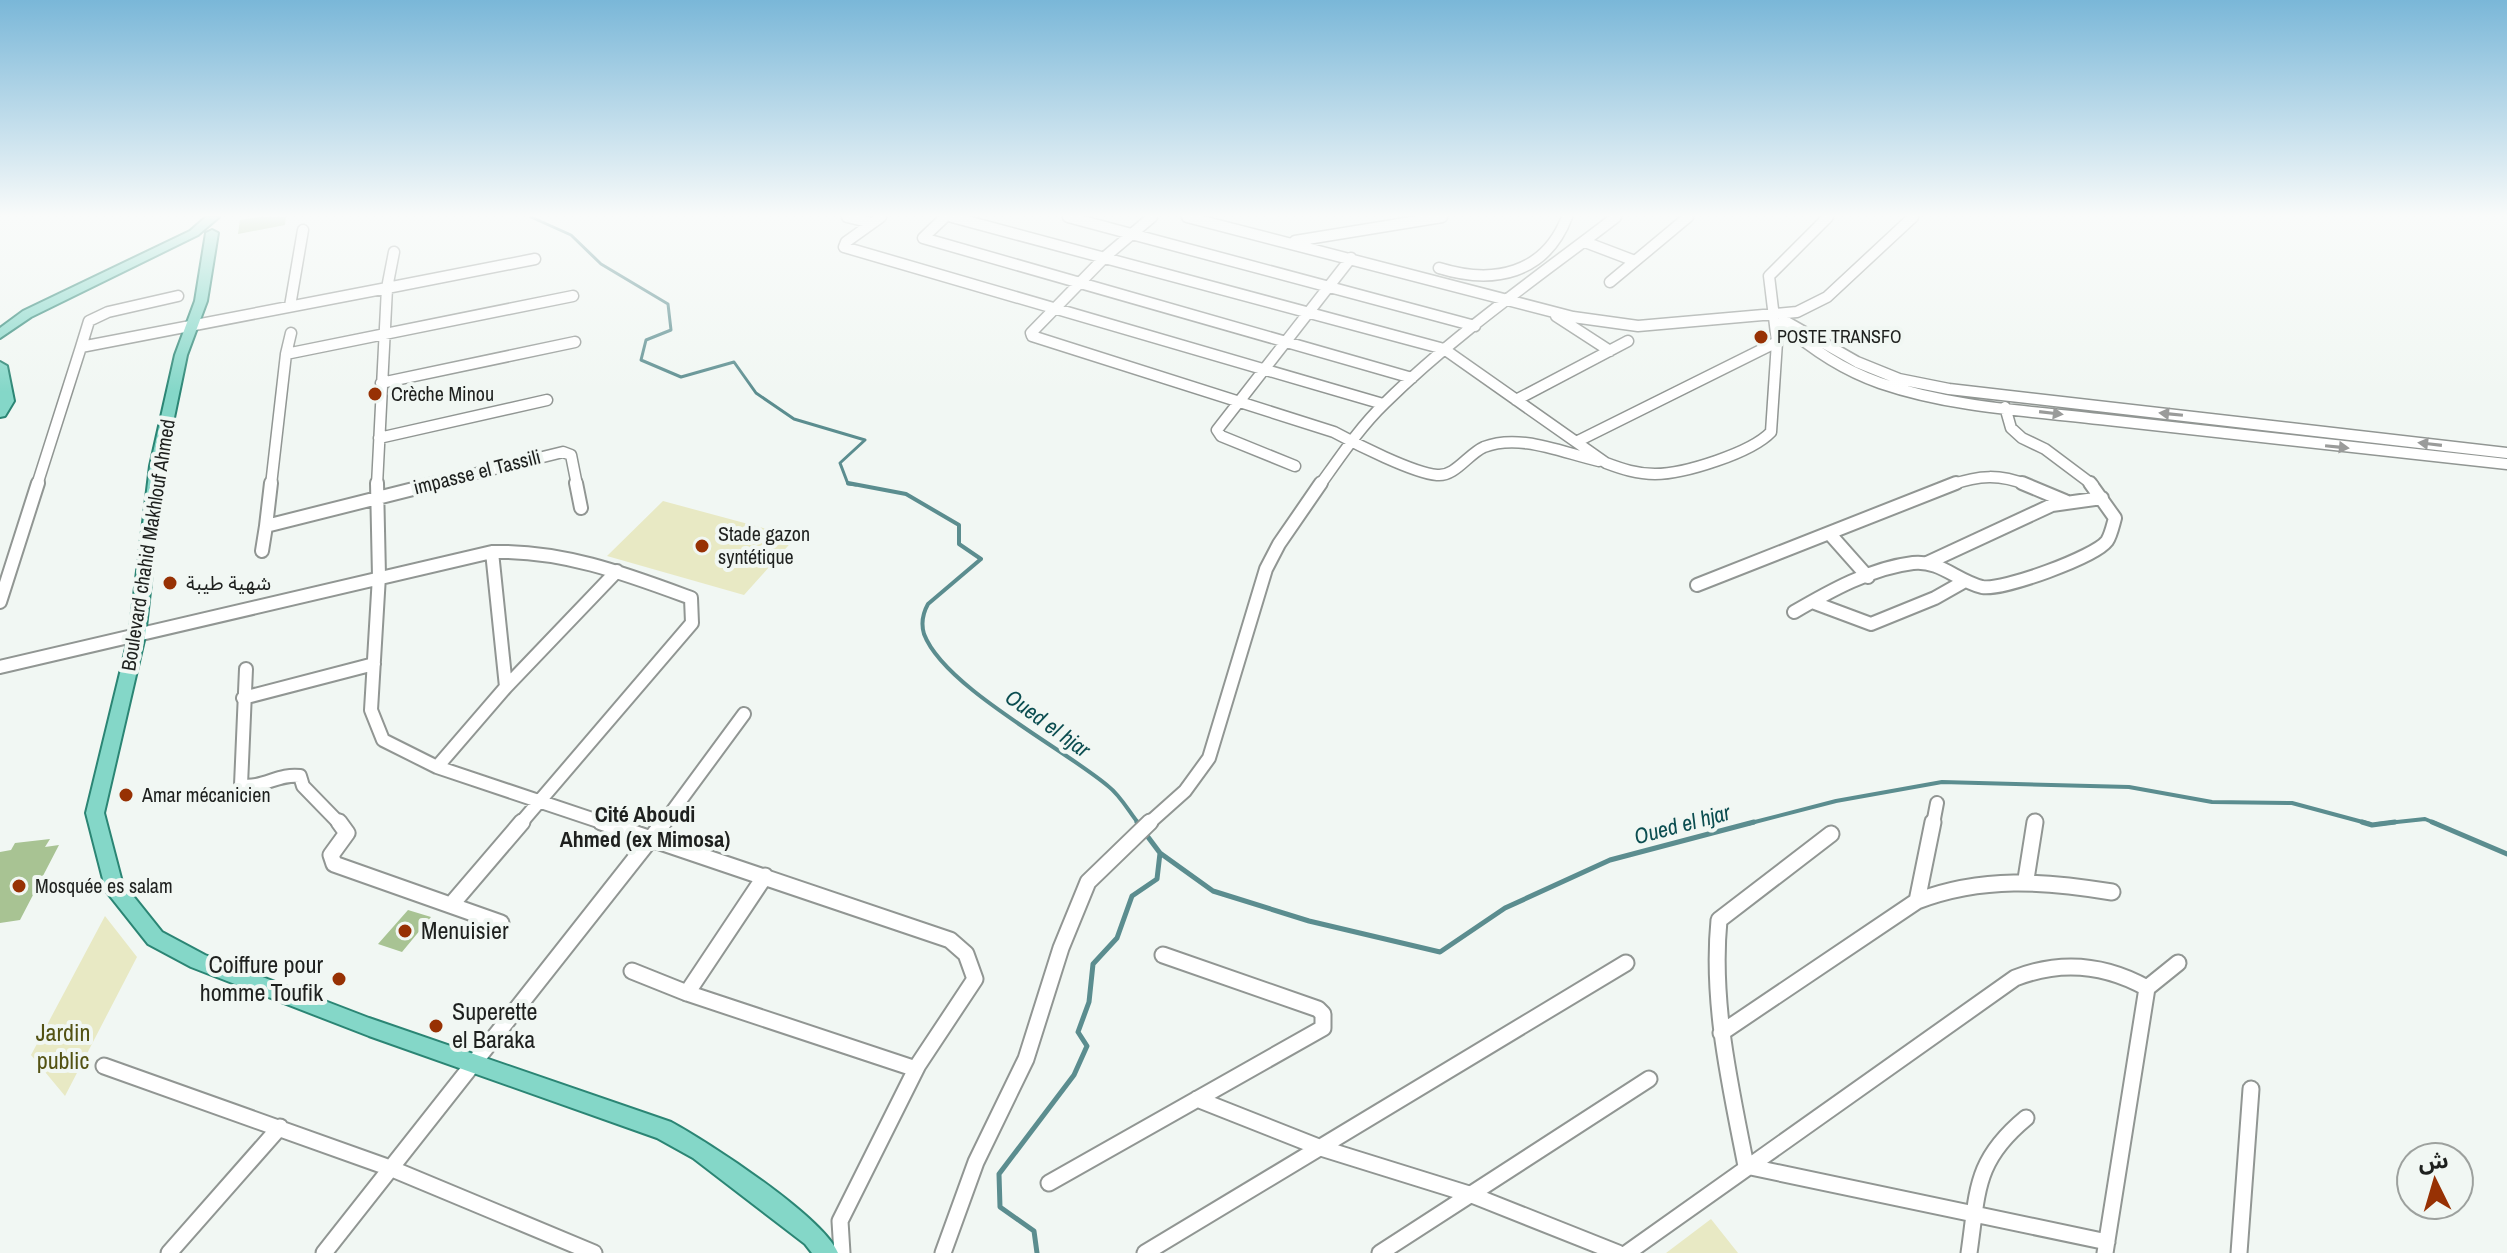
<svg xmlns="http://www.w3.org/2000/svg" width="2507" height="1253" viewBox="0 0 2507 1253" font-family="'Archivo Narrow','Noto Sans Arabic',sans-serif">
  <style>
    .green { fill: #e8e9c4 }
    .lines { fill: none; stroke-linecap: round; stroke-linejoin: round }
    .stream-far2 { stroke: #5b8d8f; stroke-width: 3 }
    .stream-far1 { stroke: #5b8d8f; stroke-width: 4 }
    .stream { stroke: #5b8d8f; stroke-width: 5 }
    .building { fill: #a8c393 }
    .minor-far2-casing { stroke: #919693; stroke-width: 13 }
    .minor-far1-casing { stroke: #919693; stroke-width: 16 }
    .minor-casing { stroke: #919693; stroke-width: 19 }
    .major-casing { stroke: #2b8574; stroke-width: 4 }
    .minor-far2 { stroke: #fff; stroke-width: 10 }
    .minor-far1 { stroke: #fff; stroke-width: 12 }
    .minor { stroke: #fff; stroke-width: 15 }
    .major { fill: #84d7c8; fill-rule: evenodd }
    .oneway { fill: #9a9b9a }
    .poi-dot { fill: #973104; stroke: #f1f7f3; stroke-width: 3 }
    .labels { text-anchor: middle; stroke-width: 8; stroke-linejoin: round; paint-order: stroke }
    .far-poi-label { font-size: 18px; fill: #1e201e; stroke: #f1f7f3; text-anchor: start }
    .poi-label { font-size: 20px; fill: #1e201e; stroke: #f1f7f3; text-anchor: start }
    .street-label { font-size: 20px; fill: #1e201e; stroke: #f1f7f3 }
    .water-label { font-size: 22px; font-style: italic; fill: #0b4d50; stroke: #f1f7f3 }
    .neighbourhood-label { font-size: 22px; font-weight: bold; fill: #1e201e; stroke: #f1f7f3 }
    .near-poi-label { font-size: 24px; fill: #1e201e; stroke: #f1f7f3; text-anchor: start }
    .near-park-label { font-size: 24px; fill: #535213; stroke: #f1f7f3 }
  </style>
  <rect width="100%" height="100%" fill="#f1f7f3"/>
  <path class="green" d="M663,501l133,36 -52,58 -137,-39z
    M105,916l32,41 -72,139 -34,-41z
    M1711,1219l27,34h-72z"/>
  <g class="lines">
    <path class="stream-far2" d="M531,217l40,18 30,29 67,40 3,26 -25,10 -5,20 40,17 53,-15 22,31 38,26 71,21 -25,23 8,21 8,1"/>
    <path class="stream-far1" d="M848,483l58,11 53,31v19l22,15 -53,45c-5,9 -7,20 -4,30 20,53 139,114 184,152 13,10 21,26 31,38
      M1747,824l89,-23 106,-19 187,5 83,15 80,1 78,21
      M2378,824l47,-5 12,5"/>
    <path class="stream" d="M1137,822l3,4
      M2362,822l10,3 23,-3
      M2432,822l75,32
      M1145,833l15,20 53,38 96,30 131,31 65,-44 105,-48 144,-38
      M1037,1253l-3,-22 -34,-24 -1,-33 75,-99 13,-29 -9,-14 11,-30 4,-38 24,-26 15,-42 25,-17 3,-26"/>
  </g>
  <path class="building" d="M260,217h26l-1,8 -47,9 2,-14z
    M50,839l-5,8 14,-2 -39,75 -20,3v-71l11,-2 4,-7z
    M408,910l23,7 -29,35 -24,-8z"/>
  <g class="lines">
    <g class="minor-far2-casing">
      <path id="minor-far2" d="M847,217l25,6
        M881,217l-35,25 -2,5 539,157
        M945,217l-22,21 489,140
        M952,217l492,132 162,114c16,6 31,11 49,11 29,0 96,-21 116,-42l6,-90 -8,-66 59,-59
        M1068,217l407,109
        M1152,217l-46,39 -75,77 1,3 302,96c22,12 79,41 103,43 18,2 31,-21 47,-28 36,-14 79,6 115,14
        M1187,217l386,100 65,9 159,-14 30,-15 86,-80
        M1295,241l147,-24
        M1585,242l50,19
        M394,252l-7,36 148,-29
        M1439,268c55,17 106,6 128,-51
        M1610,282l78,-65
        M290,306l13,-76
        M1773,315c31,29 66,54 107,68 73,25 152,28 228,37 133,15 266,30 399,44
        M1556,316l54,35
        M1785,321l72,41 42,17 50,10 558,64
        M81,347l8,-26 19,-9 70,-16
        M286,354l5,-21
        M381,383l194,-41
        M1516,400l112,-59
        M2005,407l6,21 11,10 23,11 48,36
        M379,438l168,-38
        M1576,442l201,-100
        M1295,466l-74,-30 -4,-6 134,-172
        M37,485l44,-138 306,-59 -10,197
        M271,485l15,-131 287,-58
        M429,485l134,-33 8,3 6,30
        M1320,485c20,-28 40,-58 65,-82 70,-69 153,-126 231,-186
        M1951,485c28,-10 49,-11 76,0"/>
    </g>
    <g class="minor-far1-casing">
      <path id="minor-far1" d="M271,483l-5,43 171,-43
        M377,483l2,93 -8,134 12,30 54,27 170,57
        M576,483l5,25
        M2022,483l43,18
        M1829,533l39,44
        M262,551l4,-25
        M492,552l14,135
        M1927,563l125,-58 50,-7
        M1697,585l259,-102
        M0,602l38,-119
        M1812,602l59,22 64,-26 30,-17
        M1794,612c36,-21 77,-44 119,-49 27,-3 44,18 69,24 20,4 113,-30 125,-46 4,-6 6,-16 8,-23l-25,-35
        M0,667l492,-115c71,-2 134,22 199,46l1,25 -172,201
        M246,669l-5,116c21,4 38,-12 59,-9l3,10 37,38
        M243,698l131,-34
        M437,767l69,-80 111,-116
        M663,824l81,-110
        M1148,824l37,-33 24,-33 57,-189 13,-25 42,-61
        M1933,824l4,-21
        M2034,824l1,-3"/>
    </g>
    <g class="minor-casing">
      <path id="minor" d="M339,822l8,11 -16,22 3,9 167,59
        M601,822l349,118 16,14 9,25 -57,86 -78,156 2,32
        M1831,834l-112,86c-8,83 11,164 27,246l361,76
        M765,876l-78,117 229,76
        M2026,879l9,-57
        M1917,901l16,-79
        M451,905l71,-83
        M632,971l55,22
        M2147,988l31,-25
        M1721,1033l196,-132c66,-25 127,-20 195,-9
        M104,1066l286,102 204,85
        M1197,1099l124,49 151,47 146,58
        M1049,1183l274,-155v-14l-5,-5 -155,-54
        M169,1253l111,-126
        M324,1253l340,-431
        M943,1253l33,-91 50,-103 35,-111 27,-66 62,-60
        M1145,1253l481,-290
        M1380,1253l269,-174
        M1627,1253l388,-275c46,-18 89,-14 132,10l-42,265
        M1969,1253c9,-62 5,-92 57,-135
        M2239,1253l12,-164"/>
    </g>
    <g class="major-casing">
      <path id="major" d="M206,217h13l-21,18 -167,82 -31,21v-10l23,-17 167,-80z
        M212,230l6,3 -11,68 -20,54 -23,111 -19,170 -41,177 18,69 40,50 43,23 164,63 302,104c37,20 151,94 167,131h-26l-7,-9 -112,-86 -36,-20 -288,-102 -178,-69 -43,-23 -42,-53 -20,-78 43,-177 21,-170 25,-111 20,-54 11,-68z
        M0,362l7,4 7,35 -9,15 -5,1z"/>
    </g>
    <use href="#minor-far2" class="minor-far2"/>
    <use href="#minor-far1" class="minor-far1"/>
    <use href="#minor" class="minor"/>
    <use href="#major" class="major"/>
  </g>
  <defs><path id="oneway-solid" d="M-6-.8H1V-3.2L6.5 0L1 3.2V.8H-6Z" transform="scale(2)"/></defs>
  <g class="oneway">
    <use href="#oneway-solid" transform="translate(2051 413) rotate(7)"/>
    <use href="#oneway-solid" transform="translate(2171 414) rotate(-174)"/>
    <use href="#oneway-solid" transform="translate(2430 444) rotate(-173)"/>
    <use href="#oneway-solid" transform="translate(2337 447) rotate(6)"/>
  </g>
  <linearGradient id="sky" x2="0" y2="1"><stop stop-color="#7ab7d8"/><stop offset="0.55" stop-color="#f9fbfa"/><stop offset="1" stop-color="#f9fbfa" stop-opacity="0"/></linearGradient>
  <rect width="2507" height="392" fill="url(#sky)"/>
  <g class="poi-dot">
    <circle cx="1761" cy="337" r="8"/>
    <circle cx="375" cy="394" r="8"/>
    <circle cx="702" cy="546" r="8"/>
    <circle cx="170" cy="583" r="8"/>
    <circle cx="126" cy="795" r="8"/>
    <circle cx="19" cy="886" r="8"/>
    <circle cx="405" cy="931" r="8"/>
    <circle cx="339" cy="979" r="8"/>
    <circle cx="436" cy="1026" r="8"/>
  </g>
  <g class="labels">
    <g class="far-poi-label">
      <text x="1777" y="343">POSTE TRANSFO</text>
    </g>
    <g class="poi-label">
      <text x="391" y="401">Crèche Minou</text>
      <text x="718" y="541">Stade gazon<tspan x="718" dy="23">syntétique</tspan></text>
      <text x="186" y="590">شهية طيبة</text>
      <text x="142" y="802">Amar mécanicien</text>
      <text x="35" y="893">Mosquée es salam</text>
    </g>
    <g class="street-label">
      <text transform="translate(477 472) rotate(-14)" y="7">impasse el Tassili</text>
      <text transform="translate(148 545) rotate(-81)" y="7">Boulevard chahid Makhlouf Ahmed</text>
    </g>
    <g class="water-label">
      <text transform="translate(1048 723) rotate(36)" y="8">Oued el hjar</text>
      <text transform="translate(1682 824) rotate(-15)" y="8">Oued el hjar</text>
    </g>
    <g class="neighbourhood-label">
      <text x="645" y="822">Cité Aboudi<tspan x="645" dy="25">Ahmed (ex Mimosa)</tspan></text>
    </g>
    <g class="near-poi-label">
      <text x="421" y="939">Menuisier</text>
      <text x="323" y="973" text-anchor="end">Coiffure pour<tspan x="323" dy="28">homme Toufik</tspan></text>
      <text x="452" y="1020">Superette<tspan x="452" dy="28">el Baraka</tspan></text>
    </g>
    <g class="near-park-label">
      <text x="63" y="1041">Jardin<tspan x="63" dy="28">public</tspan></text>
    </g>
  </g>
  <g transform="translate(2435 1181) rotate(355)"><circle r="38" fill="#f1f7f3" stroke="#9da19e" stroke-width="2"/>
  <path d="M0-6L14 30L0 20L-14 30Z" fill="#973104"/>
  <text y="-12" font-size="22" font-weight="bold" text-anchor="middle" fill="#1e201e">ش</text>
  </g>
</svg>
